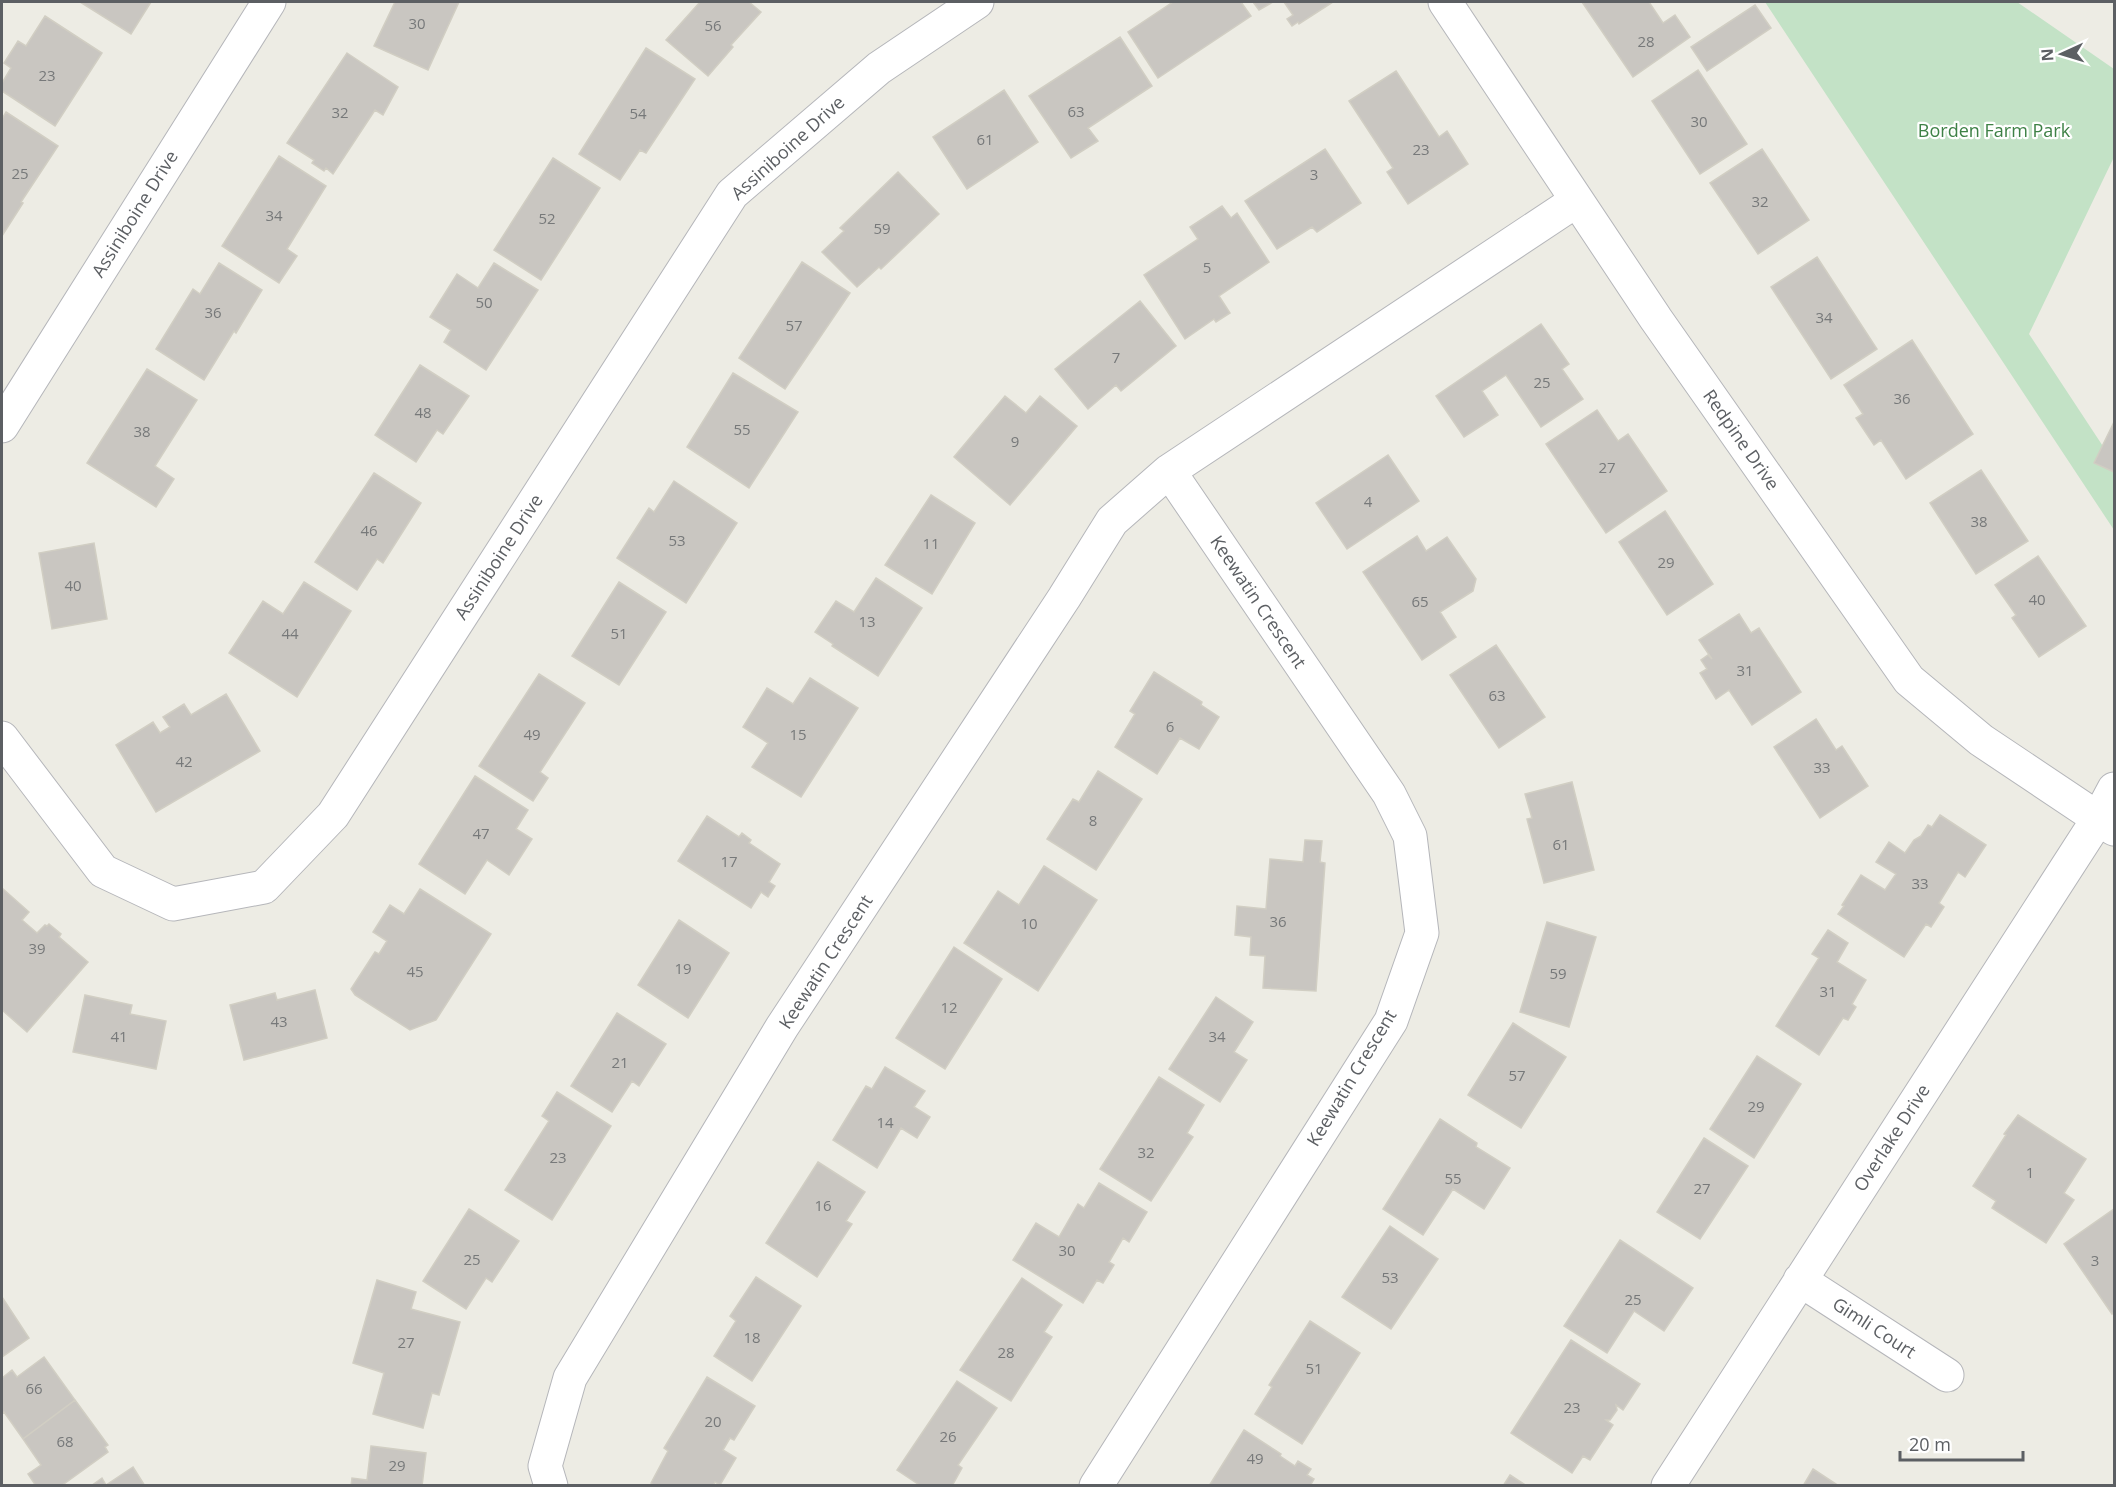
<svg xmlns="http://www.w3.org/2000/svg" width="2116" height="1487" viewBox="0 0 2116 1487" font-family="'Open Sans',sans-serif">
  <style>
    .green { fill: #c3e2c6 }
    .building { fill: #c9c6c1; stroke: #d1cec3; stroke-width: 1.5 }
    .lines { fill: none; stroke-linecap: round; stroke-linejoin: round }
    .minor-casing { stroke: #b5b6ba; stroke-width: 35 }
    .minor { stroke: #fff; stroke-width: 33 }
    .labels { text-anchor: middle; stroke-width: 4.5; stroke-linejoin: round; paint-order: stroke }
    .number-label { font-size: 15px; fill: #77797a }
    .park-label { font-size: 18px; fill: #3e8146; stroke: #fff }
    .street-label { font-size: 18px; fill: #5c5f63; stroke: #fff }
  </style>
  <rect width="100%" height="100%" fill="#edece4"/>
  <path class="green" d="M1765,2h252l97,67v88l-85,177 85,129v67z"/>
  <path class="building" d="M80,2h71l-20,32z
    M395,2h64l-31,68 -54,-24z
    M700,2h49l12,10 -30,33 2,2 -25,29 -42,-36z
    M1173,2h68l10,14 -93,62 -30,-46z
    M1253,2h20l-14,8z
    M1284,2h49l-34,22 -1,-2 -6,4 -5,-7 6,-4z
    M1582,2h67l14,21 12,-8 15,22 -57,40z
    M1755,5l16,23 -64,43 -16,-24z
    M45,16l57,37 -47,73 -53,-35v-8l9,-15 -7,-5 14,-22 8,5z
    M1120,37l32,49 -64,42 10,13 -27,17 -42,-62z
    M646,48l49,31 -49,74 -6,-3 -20,30 -41,-26z
    M347,53l51,34 -15,28 -8,-5 -42,64 -7,-6 -2,3 -12,-8 2,-3 -27,-17z
    M1698,70l49,74 -47,30 -48,-73z
    M1396,71l43,66 8,-6 21,33 -60,40 -21,-32 6,-4 -44,-67z
    M1004,90l34,52 -71,47 -34,-52z
    M6,112l52,34 -37,56 2,1 -21,33v-117z
    M1325,149l36,54 -44,29 -5,-5 -35,22 -32,-48z
    M1762,149l47,71 -51,34 -48,-71z
    M279,156l47,30 -39,63 10,7 -18,27 -57,-37z
    M553,158l47,30 -59,92 -47,-30z
    M898,172l41,42 -58,55 -2,-2 -22,20 -35,-35 22,-21 -4,-3z
    M1222,206l9,12 6,-5 32,49 -50,34 11,17 -14,9 -2,-3 -29,20 -41,-64 54,-36 -8,-12z
    M1817,257l60,92 -46,30 -60,-92z
    M802,262l48,31 -65,96 -46,-31z
    M219,263l43,27 -26,43 -2,-2 -30,49 -48,-31 37,-60 7,5z
    M494,263l44,27 -52,80 -42,-28 7,-12 -21,-13 27,-43 21,14z
    M1140,301l36,45 -55,45 -5,-6 -28,24 -33,-40z
    M1541,324l28,40 -7,5 21,30 -42,28 -35,-52 -24,16 16,24 -34,22 -28,-41z
    M1912,340l61,94 -67,45 -25,-39 -7,5 -18,-27 7,-4 -19,-29z
    M420,365l49,31 -26,38 -6,-4 -21,32 -41,-27z
    M147,369l50,31 -42,66 19,13 -18,28 -69,-44z
    M733,373l65,39 -49,76 -62,-41z
    M1005,396l21,17 14,-17 37,30 -67,79 -56,-48z
    M1597,410l21,31 10,-7 39,57 -61,42 -60,-89z
    M2114,422v50l-20,-9z
    M1388,455l31,46 -72,48 -31,-46z
    M1981,470l47,71 -52,33 -46,-71z
    M374,473l47,30 -38,60 -6,-4 -20,31 -42,-28z
    M674,481l63,42 -51,80 -69,-45 32,-50 5,4z
    M931,495l44,28 -43,71 -47,-29z
    M1665,511l48,73 -46,31 -48,-73z
    M1417,536l9,15 21,-14 29,42 -3,12 -33,21 16,25 -34,23 -59,-88z
    M94,543l13,76 -55,10 -13,-76z
    M2038,556l48,70 -47,31 -27,-39 4,-3 -21,-30z
    M876,578l46,30 -44,68 -46,-30 1,-2 -18,-12 21,-31 18,11z
    M304,582l47,29 -54,86 -68,-44 34,-52 20,13z
    M619,582l47,30 -47,73 -47,-29z
    M1739,614l12,19 8,-5 42,64 -49,33 -23,-35 -13,9 -16,-26 7,-4 -6,-9 7,-5 4,4 -13,-19z
    M1496,645l49,72 -46,31 -49,-73z
    M1154,672l48,30 -1,3 18,12 -20,32 -19,-11 -23,36 -42,-27 20,-33 -5,-3z
    M539,674l46,29 -45,69 8,6 -15,23 -54,-35z
    M810,678l48,30 -57,89 -49,-30 16,-24 -25,-16 24,-39 26,16z
    M226,694l34,57 -104,61 -40,-67 37,-23 7,11 10,-6 -7,-10 21,-13 7,11z
    M1816,719l20,31 6,-4 26,40 -48,32 -46,-71z
    M1098,771l44,28 -46,71 -49,-31 26,-40 6,3z
    M475,776l53,34 -12,19 16,10 -23,36 -22,-15 -22,34 -46,-30z
    M1572,782l22,88 -50,13 -17,-64 5,-1 -7,-24z
    M1940,815l46,30 -21,32 -7,-5 -19,31 5,4 -13,20 -5,-3 -22,33 -66,-43 6,-8 -2,-1 19,-30 24,15 11,-16 -20,-12 13,-20 16,11 9,-13 7,-4 7,-11 4,2z
    M707,816l32,21 3,-4 9,7 -2,3 31,21 -11,18 6,4 -7,11 -7,-5 -10,16 -73,-47z
    M1305,840l17,1 -2,21 5,1 -9,128 -53,-3 2,-32 -15,-1 1,-18 -16,-2 2,-29 29,3 4,-50 33,3z
    M1044,866l53,34 -59,91 -74,-48 34,-52 21,14z
    M2,888l27,24 -7,8 15,13 8,-8 2,1 2,-2 12,10 -2,3 29,25 -61,70 -25,-22z
    M420,889l71,45 -55,86 -26,10 -55,-35 -4,-6 24,-37 4,2 8,-13 -14,-9 17,-27 14,9z
    M679,920l50,33 -41,65 -50,-33z
    M1547,922l49,15 -27,90 -49,-15z
    M1828,930l20,13 -11,19 29,18 -14,24 4,3 -8,13 -5,-2 -24,37 -43,-29 43,-68 -7,-4z
    M954,947l48,32 -57,90 -49,-31z
    M315,990l12,48 -83,22 -14,-55 45,-12 2,7z
    M85,995l47,10 -2,9 36,7 -10,48 -83,-17z
    M1216,997l37,25 -19,30 13,8 -27,42 -51,-33z
    M617,1013l49,31 -27,42 -7,-5 -20,31 -41,-26z
    M1513,1023l53,34 -45,71 -53,-33z
    M1757,1056l44,28 -47,74 -44,-29z
    M885,1067l40,24 -11,16 16,10 -13,21 -16,-10 -24,40 -44,-28 33,-54 6,3z
    M1159,1077l45,28 -17,28 6,4 -42,64 -51,-32z
    M557,1092l54,34 -59,94 -47,-30 44,-69 -7,-5z
    M2018,1115l68,44 -22,34 10,7 -28,43 -54,-35 4,-7 -23,-15 33,-51 -2,-1z
    M1440,1119l37,24 -1,4 34,21 -26,41 -31,-20 -30,46 -40,-26z
    M1704,1138l44,28 -48,73 -43,-27z
    M818,1162l47,30 -19,29 6,3 -35,53 -51,-34z
    M1099,1183l48,29 -18,30 -6,-4 -14,24 5,3 -11,18 -6,-3 -14,23 -70,-43 23,-37 23,14 19,-33 6,4z
    M469,1209l50,32 -27,41 -6,-4 -20,31 -43,-28z
    M2114,1209v103l-2,2 -48,-70z
    M1390,1226l48,33 -47,70 -49,-32z
    M1620,1240l73,48 -29,43 -30,-20 -27,42 -43,-27z
    M756,1277l45,29 -49,75 -38,-25 22,-35 -6,-5z
    M1022,1278l40,27 -18,27 8,5 -41,64 -51,-31z
    M377,1280l39,12 -5,17 49,13 -21,73 -7,-2 -9,35 -50,-14 11,-41 -31,-10z
    M2,1297l27,41 -27,19z
    M1310,1321l50,32 -58,91 -47,-30 17,-27 -3,-2z
    M1571,1340l69,44 -17,26 -7,-5 1,5 -7,10h-4l7,5 -23,35 -7,-4 -11,17 -61,-40z
    M44,1357l31,43 -52,39 -19,-27 -2,1v-35l10,-8 5,7z
    M707,1377l48,29 -21,34 -4,-2 -7,12 13,8 -16,27 -5,-3 -2,4h-59l-3,-3 17,-32 -4,-3z
    M957,1381l40,27 -39,57 4,3 -10,18h-31l-24,-16z
    M75,1400l33,45 -3,2 3,5 -47,34h-25l-8,-12 13,-9 -18,-26z
    M1244,1430l37,24 -1,2 15,10 3,-5 13,8 -4,6 7,4 -4,7h-101z
    M371,1446l55,7 -4,33h-71l1,-8 15,2z
    M133,1467l12,19h-54l11,-8 4,7z
    M1813,1469l26,17h-36z
    M1510,1475l17,11h-24z"/>
  <g class="lines">
    <g class="minor-casing">
      <path id="minor" d="M1445,2l211,317 253,361 72,60 133,89
        M2,426l267,-424
        M2,738l101,133 70,33 91,-17 69,-72 399,-621 147,-126 98,-66
        M1800,1280l147,95
        M551,1486l-6,-20 25,-88 212,-351 282,-429 48,-77 57,-50 407,-270
        M1096,1486l295,-465 31,-88 -12,-97 -21,-42 -220,-323
        M1668,1486l430,-667 16,-30"/>
    </g>
    <use href="#minor" class="minor"/>
  </g>
  <g class="labels">
    <g class="number-label">
      <text x="417" y="29">30</text>
      <text x="713" y="31">56</text>
      <text x="1646" y="47">28</text>
      <text x="47" y="81">23</text>
      <text x="1076" y="117">63</text>
      <text x="340" y="118">32</text>
      <text x="638" y="119">54</text>
      <text x="1699" y="127">30</text>
      <text x="985" y="145">61</text>
      <text x="1421" y="155">23</text>
      <text x="20" y="179">25</text>
      <text x="1314" y="180">3</text>
      <text x="1760" y="207">32</text>
      <text x="274" y="221">34</text>
      <text x="547" y="224">52</text>
      <text x="882" y="234">59</text>
      <text x="1207" y="273">5</text>
      <text x="484" y="308">50</text>
      <text x="213" y="318">36</text>
      <text x="1824" y="323">34</text>
      <text x="794" y="331">57</text>
      <text x="1116" y="363">7</text>
      <text x="1542" y="388">25</text>
      <text x="1902" y="404">36</text>
      <text x="423" y="418">48</text>
      <text x="742" y="435">55</text>
      <text x="142" y="437">38</text>
      <text x="1015" y="447">9</text>
      <text x="1607" y="473">27</text>
      <text x="1368" y="507">4</text>
      <text x="1979" y="527">38</text>
      <text x="369" y="536">46</text>
      <text x="677" y="546">53</text>
      <text x="931" y="549">11</text>
      <text x="1666" y="568">29</text>
      <text x="73" y="591">40</text>
      <text x="2037" y="605">40</text>
      <text x="1420" y="607">65</text>
      <text x="867" y="627">13</text>
      <text x="290" y="639">44</text>
      <text x="619" y="639">51</text>
      <text x="1745" y="676">31</text>
      <text x="1497" y="701">63</text>
      <text x="1170" y="732">6</text>
      <text x="532" y="740">49</text>
      <text x="798" y="740">15</text>
      <text x="184" y="767">42</text>
      <text x="1822" y="773">33</text>
      <text x="1093" y="826">8</text>
      <text x="481" y="839">47</text>
      <text x="1561" y="850">61</text>
      <text x="729" y="867">17</text>
      <text x="1920" y="889">33</text>
      <text x="1278" y="927">36</text>
      <text x="1029" y="929">10</text>
      <text x="37" y="954">39</text>
      <text x="683" y="974">19</text>
      <text x="415" y="977">45</text>
      <text x="1558" y="979">59</text>
      <text x="1828" y="997">31</text>
      <text x="949" y="1013">12</text>
      <text x="279" y="1027">43</text>
      <text x="119" y="1042">41</text>
      <text x="1217" y="1042">34</text>
      <text x="620" y="1068">21</text>
      <text x="1517" y="1081">57</text>
      <text x="1756" y="1112">29</text>
      <text x="885" y="1128">14</text>
      <text x="1146" y="1158">32</text>
      <text x="558" y="1163">23</text>
      <text x="2030" y="1178">1</text>
      <text x="1453" y="1184">55</text>
      <text x="1702" y="1194">27</text>
      <text x="823" y="1211">16</text>
      <text x="1067" y="1256">30</text>
      <text x="472" y="1265">25</text>
      <text x="2095" y="1266">3</text>
      <text x="1390" y="1283">53</text>
      <text x="1633" y="1305">25</text>
      <text x="752" y="1343">18</text>
      <text x="406" y="1348">27</text>
      <text x="1006" y="1358">28</text>
      <text x="1314" y="1374">51</text>
      <text x="34" y="1394">66</text>
      <text x="1572" y="1413">23</text>
      <text x="713" y="1427">20</text>
      <text x="948" y="1442">26</text>
      <text x="65" y="1447">68</text>
      <text x="1255" y="1464">49</text>
      <text x="397" y="1471">29</text>
    </g>
    <g class="park-label">
      <text x="1994" y="137">Borden Farm Park</text>
    </g>
    <g class="street-label">
      <text transform="translate(788 148) rotate(-42)" y="6">Assiniboine Drive</text>
      <text transform="translate(135 214) rotate(-58)" y="6">Assiniboine Drive</text>
      <text transform="translate(1741 440) rotate(55)" y="6">Redpine Drive</text>
      <text transform="translate(499 557) rotate(-57)" y="6">Assiniboine Drive</text>
      <text transform="translate(1258 602) rotate(56)" y="6">Keewatin Crescent</text>
      <text transform="translate(826 962) rotate(-57)" y="6">Keewatin Crescent</text>
      <text transform="translate(1352 1078) rotate(-59)" y="6">Keewatin Crescent</text>
      <text transform="translate(1892 1138) rotate(-57)" y="6">Overlake Drive</text>
      <text transform="translate(1874 1328) rotate(33)" y="6">Gimli Court</text>
    </g>
  </g>
  <rect width="2116" height="1487" fill="none" stroke="#5c5f63" stroke-width="6"/>
  <g transform="translate(2062 54) rotate(266)" stroke="#ffffff" stroke-width="4.5" paint-order="stroke">
  <path d="M0-4.5L10 22L0 15L-10 22Z" fill="#5c5f63"/>
  <text y="-9" font-size="16" font-weight="bold" text-anchor="middle" fill="#5c5f63">N</text>
  </g>
  <path d="M1900 1451v9h123v-9" fill="none" stroke="#5c5f63" stroke-width="3"/>
  <text x="1909" y="1451" font-size="18" fill="#5c5f63" stroke="#ffffff" stroke-width="4.5" paint-order="stroke">20 m</text>
</svg>
